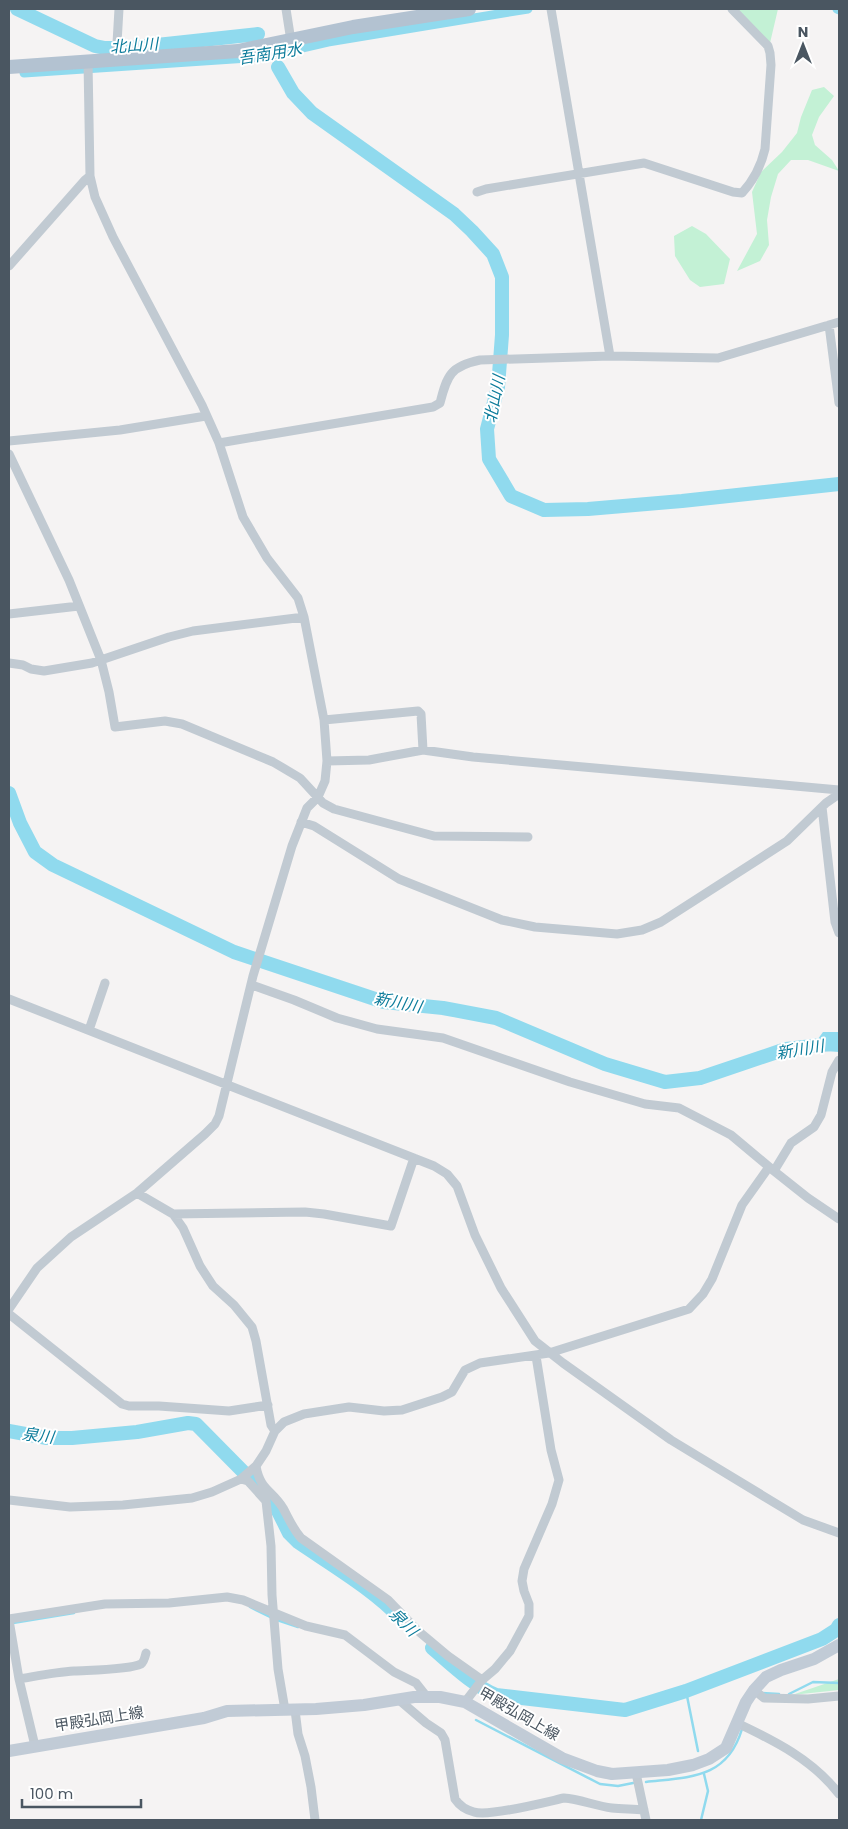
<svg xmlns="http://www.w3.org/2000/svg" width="848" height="1829" viewBox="0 0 848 1829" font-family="Poppins,'Noto Sans JP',sans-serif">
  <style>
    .green { fill: #c3f1d5 }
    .water { fill: #90daee }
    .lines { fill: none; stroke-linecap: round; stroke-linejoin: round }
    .stream { stroke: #90daee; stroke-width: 2.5 }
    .canal { stroke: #90daee; stroke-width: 9 }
    .river { stroke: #90daee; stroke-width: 14 }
    .street { stroke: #c1cad2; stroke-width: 9 }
    .secondary { stroke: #c1cbd6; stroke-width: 12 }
    .primary { stroke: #b3c2d1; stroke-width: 14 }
    .labels { text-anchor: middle; stroke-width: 4; stroke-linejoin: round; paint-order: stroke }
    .street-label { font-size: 15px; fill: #4a5661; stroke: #fff }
    .water-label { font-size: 16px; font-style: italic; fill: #0c7c9b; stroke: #fff }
  </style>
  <rect width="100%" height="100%" fill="#f5f3f3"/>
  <path class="green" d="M738,9h40l-8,34 -26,-23z
    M824,87l10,9 -15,21 -7,18 3,10 17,15 7,11 -31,-11h-17l-13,14 -7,23 -4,23 2,25 -9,16 -23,10 20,-37 -5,-42 9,-20 21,-20 15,-19 4,-16 11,-27z
    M692,226l14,8 24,25 -6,25 -24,3 -10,-7 -15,-24 -1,-20z
    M839,1679v11l-47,5z"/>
  <path class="water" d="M823,1032h16v20l-29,-2z"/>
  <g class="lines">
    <path class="stream" d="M250,1607l22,11
      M277,1620l21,7
      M13,1623l61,-10
      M686,1691l12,60
      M762,1693l17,1
      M789,1694l24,-12 26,1
      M476,1720l124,64 18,2 15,-3
      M646,1782c44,-5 81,-3 96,-53
      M701,1820l7,-29 -4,-17"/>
    <path class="canal" d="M837,9l2,1
      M24,73l239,-16 65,-15 200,-33"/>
    <path class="river" d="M17,9l78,37 10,2h24l129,-14
      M278,67l15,26 19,20 142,101 18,17 21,23 9,23v58l-4,52 -11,42 2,30 22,37 33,14 44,-1 94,-8 157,-17
      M9,793l11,30 15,29 18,13 181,87 150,50 59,6 53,10 109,46 60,18 35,-4 86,-29 53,-6
      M9,1431l38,7h25l65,-6 51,-9 8,1 78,79 15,30 9,9c32,22 78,49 104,78
      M432,1648c20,17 40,37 64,47l129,15 61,-19 136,-52 14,-9 3,-5"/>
    <path class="street" d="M286,9l5,32
      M551,9l59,347
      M116,60l3,-51
      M477,192l9,-3 158,-26 89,29 9,1c12,-13 19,-27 23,-44l6,-84 -1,-12 -2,-7 -36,-37
      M9,266l76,-86 5,-4
      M829,325l10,78
      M9,441l111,-11 86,-14
      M219,443l214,-36 7,-4c7,-28 11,-37 40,-43l130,-4 108,2 121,-36
      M9,454l60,126 32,80 8,32 6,35 50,-6 17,3 91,38 27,16 23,25 11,6 100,27 94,1
      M9,614l70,-8
      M9,663l14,2 8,4 13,2 48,-8 77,-26 24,-6 111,-14
      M324,720l94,-9 3,3 2,36
      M327,761l42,-1 54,-10 50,7 366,33
      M822,807l13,115 4,11
      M301,822l13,4 85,53 103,41 33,7 82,7 25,-4 19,-8 126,-81 39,-38 13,-9
      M252,985l42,15 43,18 40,11 66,9 127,44 75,22 34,4 52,27 43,36
      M9,999l425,167 13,8 10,12 18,49 26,53 34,53 28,22 108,77 132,80 36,13
      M89,1030l16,-47
      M839,1060l-7,12 -11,43 -7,12 -23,16 -17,28 34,27 31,21
      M137,1193l36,21 10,14 17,38 13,20 21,19 18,22 4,14 15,84 4,6
      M173,1214l132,-2 19,2 67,12 23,-68
      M9,1309l28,-41 34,-31 66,-44 68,-59 10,-10 4,-8 34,-140 39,-130 15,-38 11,-11 7,-16 2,-20 -3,-41 -20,-103 -6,-19 -31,-40 -24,-41 -24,-74 -17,-38 -89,-168 -18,-40 -5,-21 -2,-114
      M9,1314l113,90 7,2h30l70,5 39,-6
      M256,1466c4,24 16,24 27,42 6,11 10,21 18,30l87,62 29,30 31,26 34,24
      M241,1479l7,2 18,20 5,45 1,49 6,74 7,41
      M9,1500l61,7 53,-2 69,-7 20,-6 29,-13 15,-13 10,-15 9,-20 9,-9 20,-8 45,-7 35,4 18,-1 40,-13 10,-5 13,-22 15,-7 69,-10 140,-44 14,-15 9,-15 30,-74 27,-38
      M9,1619l96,-15 64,-1 58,-6 16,3 63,26 39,9 49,37 22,11 11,14
      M9,1620l10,59 16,67
      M19,1679c18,-3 37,-7 55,-8 15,-1 55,-1 67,-7 3,-2 4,-7 5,-11
      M754,1690l10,8 44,1 31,-3
      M398,1699l28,24 15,10 4,7 10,59c4,6 11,11 19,13 14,5 72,-10 90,-14 16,1 31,8 48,10 10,1 21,1 32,2
      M465,1702l17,-22 13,-11 15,-18 19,-35v-12l-5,-13 -2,-10 2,-12 28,-65 7,-24 -8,-30 -15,-94
      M295,1710l3,24 7,22 6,31 4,33
      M737,1723c38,18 76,37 102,71
      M636,1773l10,47"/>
    <path class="secondary" d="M9,1751l195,-33 23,-7 89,-2 48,-4 50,-8h26l25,5 97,56 35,13 15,3 56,-4 25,-5 16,-6 17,-11 20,-46 8,-12 12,-13 15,-7 33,-11 25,-14"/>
    <path class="primary" d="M9,67l229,-16 115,-24 116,-18"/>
  </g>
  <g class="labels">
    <g class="street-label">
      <text transform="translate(519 1714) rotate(30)" y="5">甲殿弘岡上線</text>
      <text transform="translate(99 1719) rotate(-9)" y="5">甲殿弘岡上線</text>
    </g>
    <g class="water-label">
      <text transform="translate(134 45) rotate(-4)" y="6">北山川</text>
      <text transform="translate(270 53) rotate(-9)" y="6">吾南用水</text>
      <text transform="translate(494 399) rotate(-79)" y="6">北山川</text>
      <text transform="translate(398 1002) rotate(11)" y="6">新川川</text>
      <text transform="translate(800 1049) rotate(-9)" y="6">新川川</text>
      <text transform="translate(38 1435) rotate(7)" y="6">泉川</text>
      <text transform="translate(404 1622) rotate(44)" y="6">泉川</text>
    </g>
  </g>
  <rect width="848" height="1829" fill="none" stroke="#4a5661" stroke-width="20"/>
  <g transform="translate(803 45)" stroke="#ffffff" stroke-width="4" paint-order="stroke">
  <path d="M0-4L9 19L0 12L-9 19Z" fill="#4a5661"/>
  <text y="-8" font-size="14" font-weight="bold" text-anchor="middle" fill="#4a5661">N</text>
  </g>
  <path d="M22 1799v8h119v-8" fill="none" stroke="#4a5661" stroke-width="2.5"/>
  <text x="30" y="1799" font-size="15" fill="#4a5661" stroke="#ffffff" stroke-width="4" paint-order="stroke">100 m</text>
</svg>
